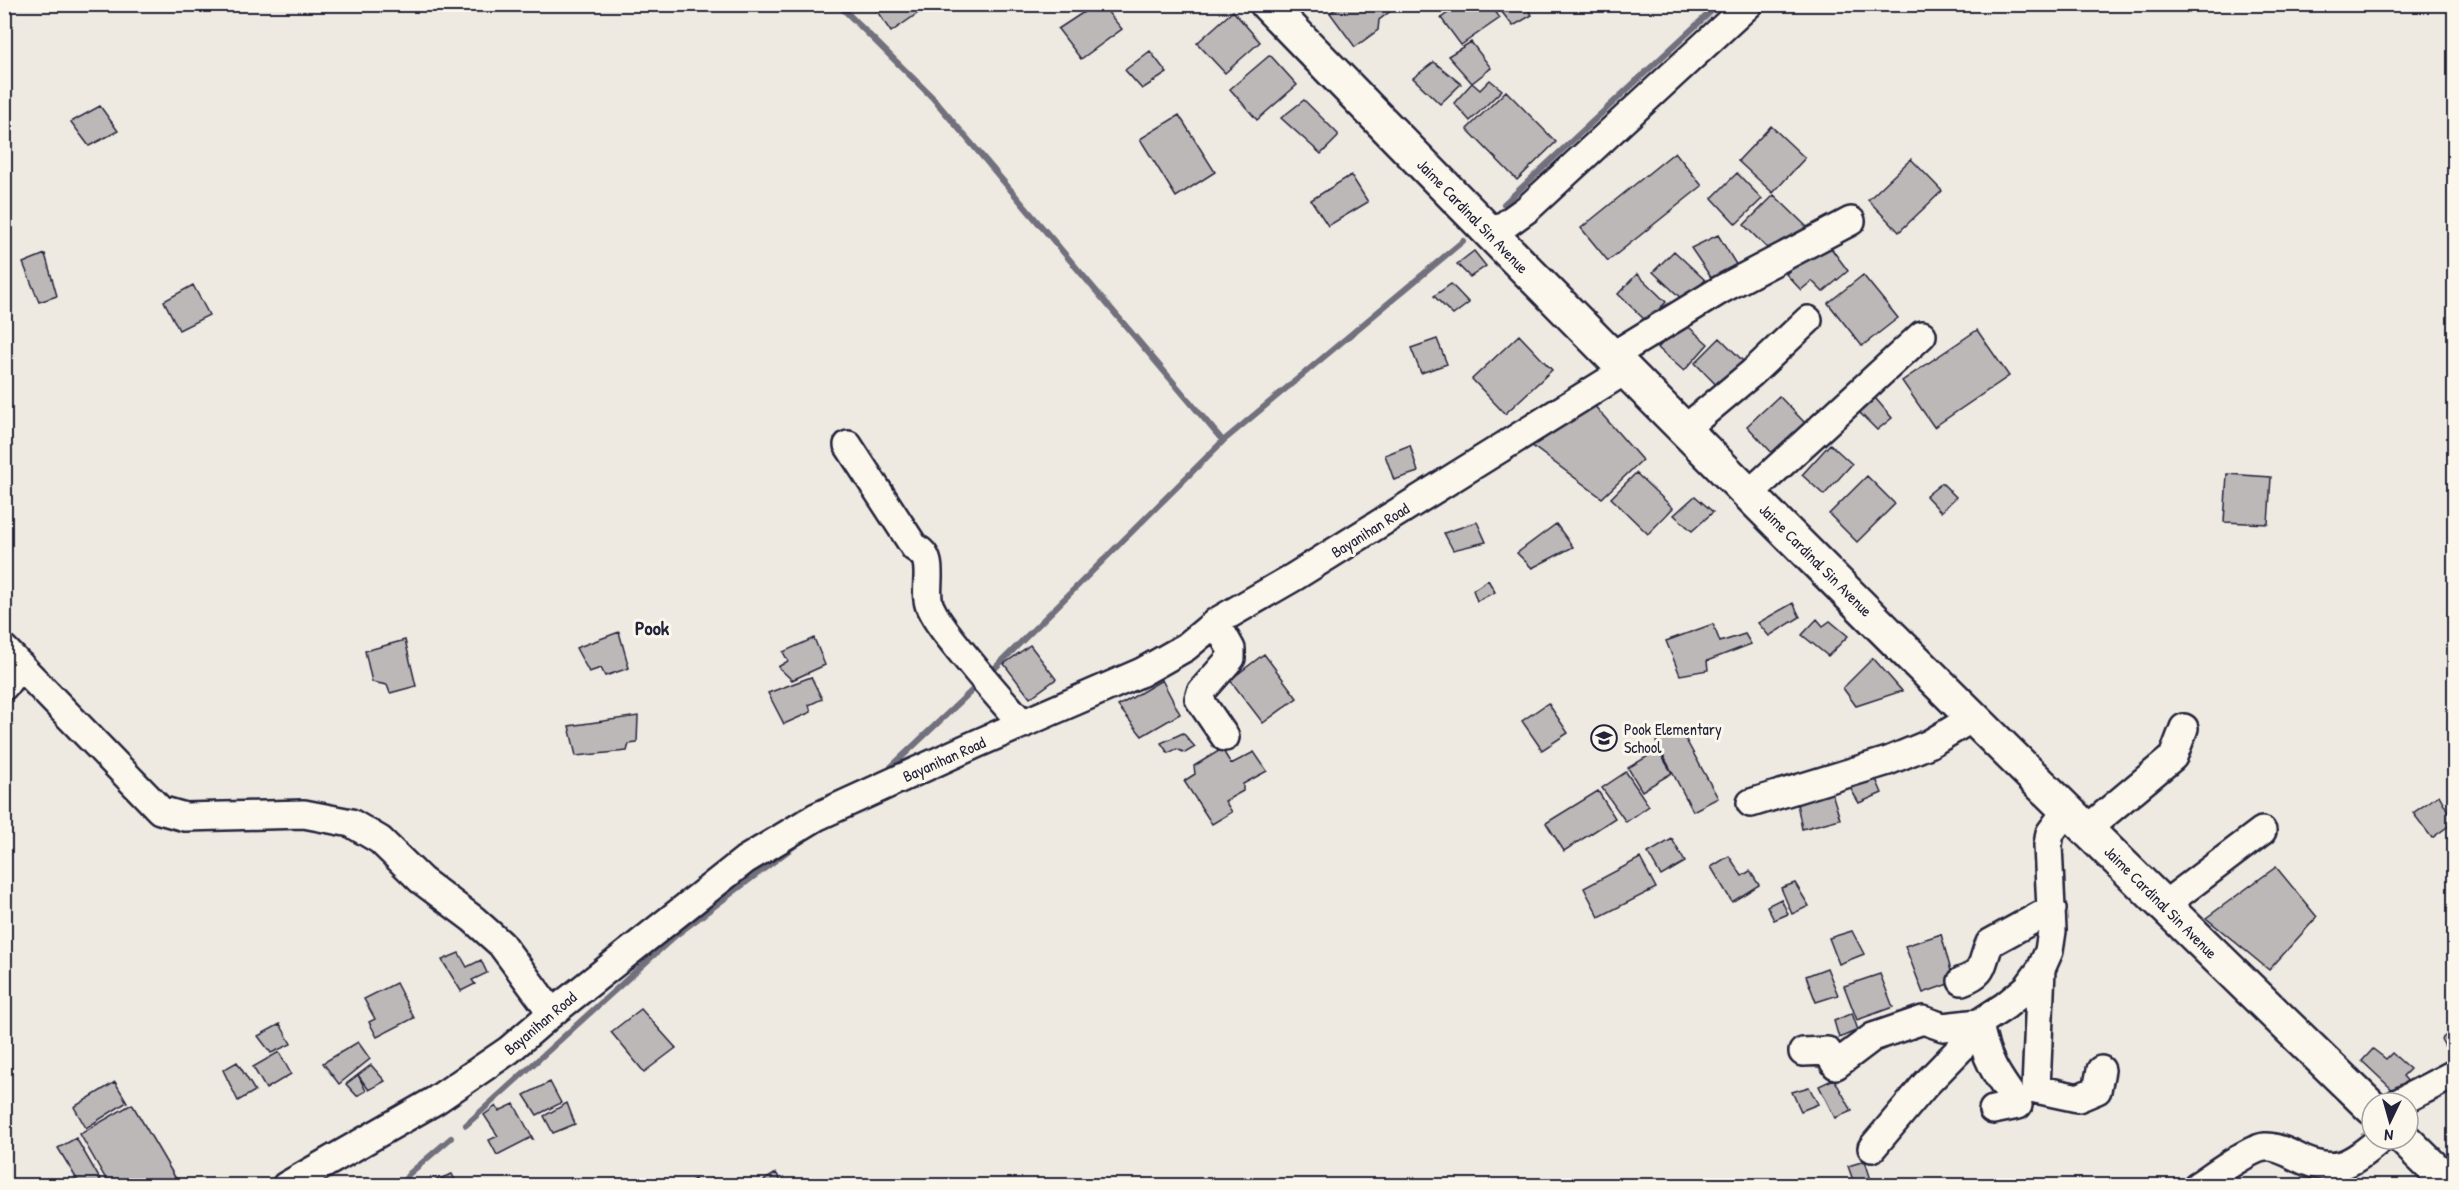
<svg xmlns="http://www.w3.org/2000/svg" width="2459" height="1190" viewBox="0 0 2459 1190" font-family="'Patrick Hand',sans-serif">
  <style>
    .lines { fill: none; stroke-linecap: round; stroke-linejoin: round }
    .stream { stroke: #716f7c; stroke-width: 6 }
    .building { fill: #bcb8b8; stroke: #22223b; stroke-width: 1.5 }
    .minor-casing { stroke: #22223b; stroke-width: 32 }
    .major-casing { stroke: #22223b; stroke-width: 38 }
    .minor { stroke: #fbf7ec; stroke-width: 27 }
    .major { stroke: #fbf7ec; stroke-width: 33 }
    .labels { text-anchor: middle; stroke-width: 6; stroke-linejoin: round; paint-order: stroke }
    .street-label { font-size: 16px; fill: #22223b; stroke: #fbf7ec }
    .poi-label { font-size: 16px; fill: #22223b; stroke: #fbf7ec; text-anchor: start }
    .quarter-label { font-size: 20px; font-weight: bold; fill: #22223b; stroke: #fbf7ec }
  </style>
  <rect width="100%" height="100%" fill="#eeeae2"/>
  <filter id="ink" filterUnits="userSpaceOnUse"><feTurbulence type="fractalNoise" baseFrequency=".0167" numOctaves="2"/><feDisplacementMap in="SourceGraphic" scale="12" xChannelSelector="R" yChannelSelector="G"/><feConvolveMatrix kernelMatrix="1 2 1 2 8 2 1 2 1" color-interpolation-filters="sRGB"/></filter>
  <g filter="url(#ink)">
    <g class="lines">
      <path class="stream" d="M838,4l94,93 291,344
        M1504,204l215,-200
        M990,673l233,-232 240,-200
        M891,767l89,-84
        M466,1125l210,-190 125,-94
        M400,1186l9,-12 42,-36"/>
    </g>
    <path class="building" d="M872,4h59l-40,28z
      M1096,4h5l21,25 -41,30 -23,-30z
      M1343,4h57l-21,16 -1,10 -23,17 -25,-34z
      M1448,4h42l10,14 -39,27 -20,-27 11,-8z
      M1509,4h15l8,11 -19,11 -12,-15z
      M1233,11l27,31 -35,31 -28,-30z
      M1471,42l20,26 -19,15 -24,-27z
      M1150,51l17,22 -25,16 -17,-19z
      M1270,55l27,30 -40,35 -27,-31z
      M1434,62l27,22 -21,20 -27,-26z
      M1490,80l12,10 -32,31 -16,-18 18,-20 8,7z
      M1506,91l50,51 -39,38 -50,-51z
      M1304,100l34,34v3l-17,17 -40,-36z
      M100,106l18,25 -29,15 -18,-24z
      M1179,115l36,57 -39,25 -36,-58z
      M1771,126l34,32 -32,35 -35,-32z
      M1675,152l27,34 -94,75 -27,-33z
      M1911,159l31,32 -43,41 -31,-32z
      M1737,173l25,26 -26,25 -24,-26z
      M1351,175l17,27 -40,24 -17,-26z
      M1774,195l33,32 -30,31 -33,-33z
      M1718,235l19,31 -25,13 -21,-31z
      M1825,240l23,31 -25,21 -11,-11 -11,9 -15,-16z
      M1474,251l12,15 -16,11 -13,-13z
      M1674,251l31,29 -20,22 -32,-30z
      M45,254l12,42 -18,6 -16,-39z
      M1637,274l29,28 -19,20 -29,-28z
      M1863,275l35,43 -36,28 -34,-43z
      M1451,284l18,19 -16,12 -19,-19z
      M193,285l16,30 -30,15 -15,-29z
      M1682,321l26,23 -24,27 -26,-23z
      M1977,330l32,46 -75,51 -32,-46z
      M1519,335l33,35 -47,44 -33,-35z
      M1720,338l31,31 -26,25 -30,-31z
      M1437,339l10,25 -26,9 -10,-25z
      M1871,393l21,25 -15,12 -22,-22z
      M1779,396l27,28 -32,31 -27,-29z
      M1592,403l50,57 -40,38 -71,-53z
      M1830,444l22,20 -28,31 -22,-20z
      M1410,445l8,27 -24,8 -9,-25z
      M1636,473l37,35 -25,26 -37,-36z
      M2227,474l44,3 -3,47 -44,-2z
      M1867,476l28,28 -38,38 -28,-28z
      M1942,483l14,14 -15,15 -15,-16z
      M1695,496l18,16 -21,19 -18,-16z
      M1477,522l9,20 -33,8 -9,-17z
      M1556,524l17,23 -41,21 -15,-15z
      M1488,580l7,12 -18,9 -4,-11z
      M1793,603l7,14 -31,19 -11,-13z
      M1817,619l6,7 7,-5 18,15 -20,20 -26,-21z
      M1713,624l7,18 25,-8 6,10 -44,17 1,9 -28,5 -14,-34z
      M619,632l10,36 -24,8 -4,-8 -12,4 -13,-24z
      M814,638l11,27 -33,15 -14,-13 10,-6 -5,-9z
      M405,640l11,46 -26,7 -3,-8 -15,-3 -7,-31z
      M1030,645l26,34 -26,19 -26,-34z
      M1264,654l33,44 -34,25 -33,-43z
      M1873,658l29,33 -46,15 -13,-18z
      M811,677l11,22 -13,6 2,7 -27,12 -16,-31z
      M1162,680l18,34 -38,22 -24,-30z
      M1548,703l20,30 -26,17 -20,-29z
      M638,716l-1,27 -8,1 -2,7 -51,5 -7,-30z
      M1680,729l38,69 -25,13 -37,-69z
      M1183,733l12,14 -10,6 -8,-4 -9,4 -7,-10z
      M1222,749l9,15 23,-12 13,19 -24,13v7l-18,10 7,11 -20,12 -28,-43 11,-7 -1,-8z
      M1658,750l14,23 -30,18 -14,-23z
      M1840,771l35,6 7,16 -23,10z
      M1626,772l23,34 -23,16 -24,-34z
      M1829,783l11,36 -38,10 -7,-36z
      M1598,791l17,27 -51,33 -18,-28z
      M2439,795l15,27 -22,16 -19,-25z
      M1672,839l13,23 -24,14 -13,-23z
      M1729,856l13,20 8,-5 9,14 -27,17 -21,-35z
      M1640,858l16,30 -57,29 -15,-29z
      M2276,867l41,50 -48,53 -63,-52z
      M1795,883l14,23 -17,8 -11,-26z
      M1781,899l7,15 -14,6 -7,-14z
      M1852,931l12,23 -25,10 -10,-26z
      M1941,934l13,48 -31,11 -18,-47z
      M459,953l8,14 14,-7 6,13 -15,7 3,4 -14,7 -19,-31z
      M1827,968l11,27 -22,7 -10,-26z
      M1880,974l13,33 -36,13 -13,-34z
      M396,983l18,35 -37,19 -8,-15 6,-3 -11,-20z
      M641,1009l35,39 -32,24 -33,-40z
      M1852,1013l6,17 -19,8 -5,-17z
      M280,1024l11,20 -20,9 -13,-17z
      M2454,1030v33l-13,-24z
      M358,1042l12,17 -31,25 -16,-21z
      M2373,1049l13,10 6,-6 18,16 -7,7 6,7 -12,11 -35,-33z
      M279,1052l12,22 -25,15 -13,-22z
      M237,1062l18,29 -17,10 -15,-31z
      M371,1065l14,16 -16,9 -11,-15z
      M358,1075l8,16 -9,5 -11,-12z
      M1834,1079l18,32 -17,7 -16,-32z
      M115,1082l12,20 -41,26 -12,-21z
      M550,1082l11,21 -24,12 -13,-20z
      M1809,1087l9,17 -17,7 -9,-19z
      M567,1103l8,21 -22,9 -9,-17z
      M132,1104l47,80 -2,2h-67l-30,-52z
      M514,1104l19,35 -3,-1 -33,17 -8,-15 9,-4 -14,-21 12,-9 3,5z
      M76,1138l28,48h-23l-23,-38z
      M1865,1161l8,25h-18l-7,-20z
      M776,1173l8,13h-29z
      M452,1174l6,12h-25l-2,-4z
      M695,1179l2,7h-14z
      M711,1179l5,7h-17z"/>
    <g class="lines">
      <g class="minor-casing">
        <path id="minor" d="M1491,235l36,-26 222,-205
          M1612,356l110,-67 129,-68
          M1685,429l67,-56 56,-53
          M848,445l67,103c23,10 7,41 15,59 7,16 19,29 29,42 21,26 42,51 64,75
          M1750,493l172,-158
          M1216,622l15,27v9l-30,34 -2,7 26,38
          M4,649l156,161 25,7 119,-3 47,9 29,17 41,40 52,39 28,25 51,69
          M4,686l16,-21
          M1751,803l137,-42 41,-17 45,-27
          M2087,829l86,-72 11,-29
          M2163,906l99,-75
          M2041,969l-5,120 42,9 19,-8 4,-20
          M1962,981c25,-9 18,-17 28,-38l62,-34
          M1979,1023c6,36 18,53 39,82l-25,5
          M1803,1052l24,-1 9,14 37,-28 50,-17 20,7 36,-4 26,-17 22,-18 14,-19 8,-18 3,-20 -4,-86 2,-12 17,-23
          M2398,1103l56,-29
          M1872,1148l53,-63 36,-37 6,-22
          M286,1186l150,-86 73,-50 43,-37 193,-153 71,-43 160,-73 166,-72 44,-25 30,-25 78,-45 332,-207
          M2197,1186c14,-9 53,-38 68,-39 9,-1 22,5 30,9 40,21 54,9 86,-17"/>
      </g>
      <g class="major-casing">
        <path id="major" d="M1267,4c362,374 731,742 1105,1104
          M2404,1139l48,47"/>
      </g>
      <use href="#minor" class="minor"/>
      <use href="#major" class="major"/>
    </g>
  </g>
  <defs>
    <g id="school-ring" transform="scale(1.35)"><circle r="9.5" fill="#fbf7ec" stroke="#22223b" stroke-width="1.5"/><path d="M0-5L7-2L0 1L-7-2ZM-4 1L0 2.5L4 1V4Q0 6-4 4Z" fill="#22223b"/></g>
  </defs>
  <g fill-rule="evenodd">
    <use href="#school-ring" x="1604" y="738"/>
  </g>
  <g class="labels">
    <g class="street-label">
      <text transform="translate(1473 216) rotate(46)" y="6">Jaime Cardinal Sin Avenue</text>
      <text transform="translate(1370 530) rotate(-32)" y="6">Bayanihan Road</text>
      <text transform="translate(1816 560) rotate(45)" y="6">Jaime Cardinal Sin Avenue</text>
      <text transform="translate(944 759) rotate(-24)" y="6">Bayanihan Road</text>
      <text transform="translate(2161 902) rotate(45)" y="6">Jaime Cardinal Sin Avenue</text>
      <text transform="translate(540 1023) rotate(-40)" y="6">Bayanihan Road</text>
    </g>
    <g class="poi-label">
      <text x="1624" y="735">Pook Elementary<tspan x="1624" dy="18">School</tspan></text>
    </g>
    <g class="quarter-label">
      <text x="652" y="635">Pook</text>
    </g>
  </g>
  <rect width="2459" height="1190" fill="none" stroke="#fbf7ec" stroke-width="24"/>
  <rect x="12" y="12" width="2435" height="1166" fill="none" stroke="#22223b" stroke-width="2" filter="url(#ink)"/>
  <g transform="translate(2390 1121) rotate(185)"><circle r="28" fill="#fbf7ec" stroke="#a4a2a5" stroke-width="1.5"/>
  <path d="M0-4.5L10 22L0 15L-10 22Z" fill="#22223b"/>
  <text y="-9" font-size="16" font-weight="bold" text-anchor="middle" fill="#22223b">N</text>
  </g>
</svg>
